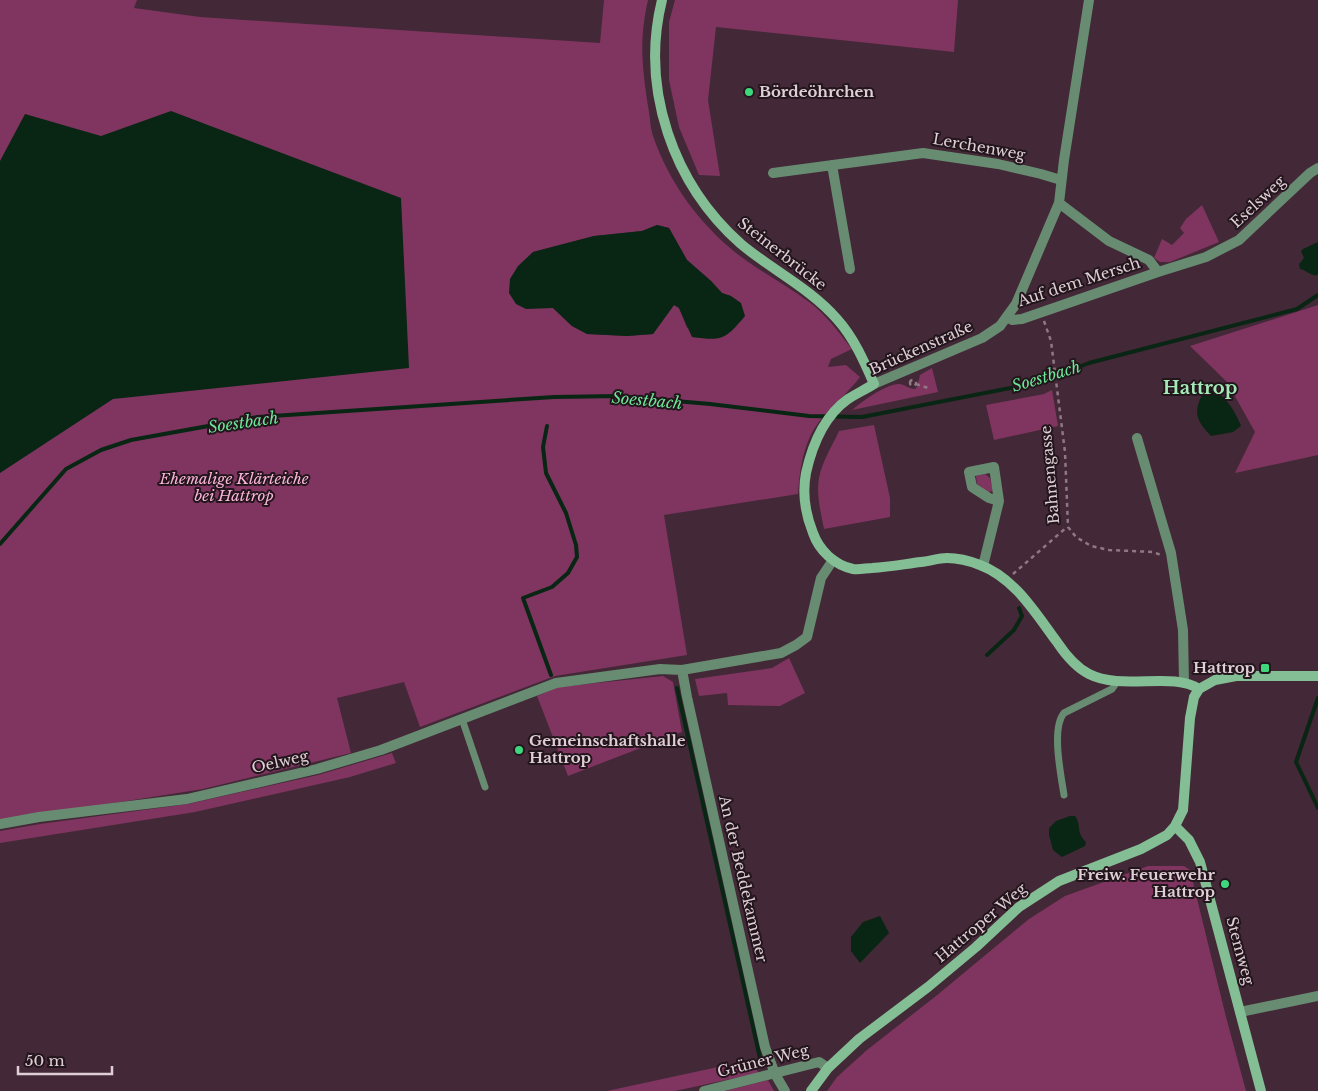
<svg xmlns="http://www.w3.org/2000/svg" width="1318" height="1091" viewBox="0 0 1318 1091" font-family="'Libre Baskerville',serif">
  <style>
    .green { fill: #7f3560; fill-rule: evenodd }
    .water { fill: #082613 }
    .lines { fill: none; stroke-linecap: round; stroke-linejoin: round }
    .stream { stroke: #082613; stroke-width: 4 }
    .path { stroke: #8f7884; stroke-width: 2.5; stroke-dasharray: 4 4; stroke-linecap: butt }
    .lane { stroke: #678c71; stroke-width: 7 }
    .street { stroke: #678c71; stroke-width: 10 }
    .secondary { stroke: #83be94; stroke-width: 10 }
    .poi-dot { fill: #3fd77d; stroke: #22151c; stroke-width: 2 }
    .labels { text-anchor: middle; stroke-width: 4; stroke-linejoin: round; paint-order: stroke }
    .poi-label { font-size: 15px; font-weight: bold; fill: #e0ced6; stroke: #22151c; text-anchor: start }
    .street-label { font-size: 15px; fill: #e0ced6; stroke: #22151c }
    .park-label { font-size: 15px; font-style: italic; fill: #fcb5da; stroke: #22151c }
    .water-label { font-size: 16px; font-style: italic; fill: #6ce696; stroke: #22151c }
    .quarter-label { font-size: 18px; font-weight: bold; fill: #a4eab7; stroke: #22151c }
  </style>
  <rect width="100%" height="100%" fill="#432837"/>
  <path class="green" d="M0,0h137l-3,8 66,9 400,26 4,-43h44c-9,40 -6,66 0,106 2,9 2,21 5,30 16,46 45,86 83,117 23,18 49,31 73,49 17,12 30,31 43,47l-21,10 -3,8 18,-2 14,12c-11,15 -25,26 -37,40 -19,21 -23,50 -25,77l-134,21 23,140 -132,21 -135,51 -16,-45 -67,16 14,55 -148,36 -203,32zM657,225l12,3 18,32 24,21 11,12 9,3 -44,32 -8,-20 -5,-3 -21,29 -26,2 -40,-2 -15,-8 -19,-18 -20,-56 61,-16 48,-5z
    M675,0h283l-4,52 -238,-25 -8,73 12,76 -21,-1 -20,-48 -10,-47v-58z
    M1202,205l17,37 -49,20h-10l-6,-4 8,-19 10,6 12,-12 -4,-5 6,-9z
    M1318,305v150l-83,18 20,-41 -28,-50 -37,-36z
    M932,368l6,24 -86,18c9,-8 35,-27 48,-26 6,1 9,5 15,5l2,-2 3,-12z
    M1052,390l6,36 -64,14 -8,-35 58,-11z
    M874,425l16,73v19l-66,12c-3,-16 -8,-34 -5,-51 3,-16 13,-32 20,-47z
    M985,474l5,4 3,13 -5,1 -11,-8 -1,-8z
    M789,658l16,35 -25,13 -52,-1 -1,-12 -28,3 -4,-17 77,-11z
    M663,676l10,6 9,50 -114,44 -31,-80 21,-9z
    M392,753l4,10 -46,14 -155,35 -195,31v-12l40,-7 148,-20 130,-29z
    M1148,866h36l6,4 36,147 20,74h-419l10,-14 30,-27 69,-54 93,-77 36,-23z
    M755,1059l3,14 -83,18h-68z
    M768,1080l6,11h-49z"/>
  <path class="water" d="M171,111l230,87 8,170 -296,31 -113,74v-312l25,-47 76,22z
    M657,225l12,3 18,32 24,21 11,12 9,3 10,7 4,13c-20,24 -23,25 -53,21l-13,-29 -5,-3 -21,29 -26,2 -40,-2 -15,-8 -19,-18 -27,1 -10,-5 -7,-11 1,-14 8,-13 15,-14 61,-16 48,-5z
    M1318,242v33c-7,2 -11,-5 -18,-6l-1,-5 5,-6 -3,-7 2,-2z
    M1213,389c14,9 22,22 28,37l-8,6 -22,4c-16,-17 -18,-24 -7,-45z
    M1070,816h5c7,9 0,16 11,26l-1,4 -23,11 -9,-7 -4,-15v-7l7,-7z
    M880,916l9,17 -29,30 -9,-12v-14l12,-15z"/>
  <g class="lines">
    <path class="stream" d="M547,426l-4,21 3,26 20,40 10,32 1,12 -9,16 -16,14 -29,11 28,77
      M0,544l66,-75 35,-19 30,-10 127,-23 296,-20 64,-1 92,8 99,12 53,1 174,-34 53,-20 208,-54 21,-14
      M987,655l27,-25 8,-14 -3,-8
      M677,688l83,370
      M1318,698l-22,64 22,46"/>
    <path class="path" d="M1044,321l7,20 14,111 3,75 8,10 15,9 18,4 44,2 8,3
      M910 383a3 3 0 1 1 6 0a3 3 0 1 1-6 0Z
      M916,384l12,4
      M1013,574l54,-47"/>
    <path class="lane" d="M462,719l23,68
      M1064,795c-3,-20 -13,-67 0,-82l48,-24 5,-7"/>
    <path class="street" d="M832,165l18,104
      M773,173l150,-20 75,11 43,10 20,6
      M1059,203l50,38 40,19 9,12
      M1007,317l5,3 10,-1 136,-47 48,-15 33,-17 71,-67 8,-5
      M874,384l108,-46 18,-12 16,-22 43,-101 5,-43 25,-160
      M1137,438l34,115 12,77 1,53
      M983,566l16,-65 -5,-34 -25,5 3,15 17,11 10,3
      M682,670l5,27 78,350 10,27 10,17
      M0,824l39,-7 148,-18 130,-30 64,-19 175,-67 104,-14 22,1 99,-17 15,-8 11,-8 14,-59 12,-18
      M1240,1012l78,-16
      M704,1091l115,-29 9,6"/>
    <path class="secondary" d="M662,0c-22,89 11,184 79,244 31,26 69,44 96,75 17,19 27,42 37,65 -8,5 -18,10 -26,15 -24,17 -36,47 -42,74 -4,21 -1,40 7,60 6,17 21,32 40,36 6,1 14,-1 19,-1 17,-1 33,-4 49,-6 9,-1 18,-4 26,-4 11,0 23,3 33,7 35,13 56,49 77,77 8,12 18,25 32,32 33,17 84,-3 110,15
      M1175,826l14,14 11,22 61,229
      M811,1091l17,-23 31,-29 69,-52 48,-40 43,-40 40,-26 82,-32 26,-14 8,-9 8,-16 7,-92 4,-21 5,-8 16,-9 21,-4h82"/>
  </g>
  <g class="poi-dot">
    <circle cx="749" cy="92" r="5"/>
    <rect x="1260" y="663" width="10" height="10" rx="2.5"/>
    <circle cx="519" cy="750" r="5"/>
    <circle cx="1225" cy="884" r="5"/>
  </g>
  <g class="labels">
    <g class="poi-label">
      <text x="759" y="97">Bördeöhrchen</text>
      <text x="1255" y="673" text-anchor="end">Hattrop</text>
      <text x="529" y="746">Gemeinschaftshalle<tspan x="529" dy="17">Hattrop</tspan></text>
      <text x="1215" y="880" text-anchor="end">Freiw. Feuerwehr<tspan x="1215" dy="17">Hattrop</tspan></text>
    </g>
    <g class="street-label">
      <text transform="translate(979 147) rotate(10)" y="5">Lerchenweg</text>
      <text transform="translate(1258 202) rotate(-43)" y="5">Eselsweg</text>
      <text transform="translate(782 254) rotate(38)" y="5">Steinerbrücke</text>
      <text transform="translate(1079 282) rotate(-18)" y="5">Auf dem Mersch</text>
      <text transform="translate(921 348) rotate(-24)" y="5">Brückenstraße</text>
      <text transform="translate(1050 475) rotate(-95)" y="5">Bahnengasse</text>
      <text transform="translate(280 762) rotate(-13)" y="5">Oelweg</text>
      <text transform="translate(743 879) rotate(77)" y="5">An der Beddekammer</text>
      <text transform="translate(981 923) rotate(-40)" y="5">Hattroper Weg</text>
      <text transform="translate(1240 951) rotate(75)" y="5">Stemweg</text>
      <text transform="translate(763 1061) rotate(-14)" y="5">Grüner Weg</text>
    </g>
    <g class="park-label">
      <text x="234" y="484">Ehemalige Klärteiche<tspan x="234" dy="17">bei Hattrop</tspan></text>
    </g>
    <g class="water-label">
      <text transform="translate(1046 376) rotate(-17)" y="6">Soestbach</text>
      <text transform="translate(647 400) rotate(5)" y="6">Soestbach</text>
      <text transform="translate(243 422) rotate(-8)" y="6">Soestbach</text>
    </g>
    <g class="quarter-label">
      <text x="1200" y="394">Hattrop</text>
    </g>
  </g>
  <path d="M18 1066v8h94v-8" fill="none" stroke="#e0ced6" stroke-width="2.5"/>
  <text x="25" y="1066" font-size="15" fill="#e0ced6" stroke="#22151c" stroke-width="4" paint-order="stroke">50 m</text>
</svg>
